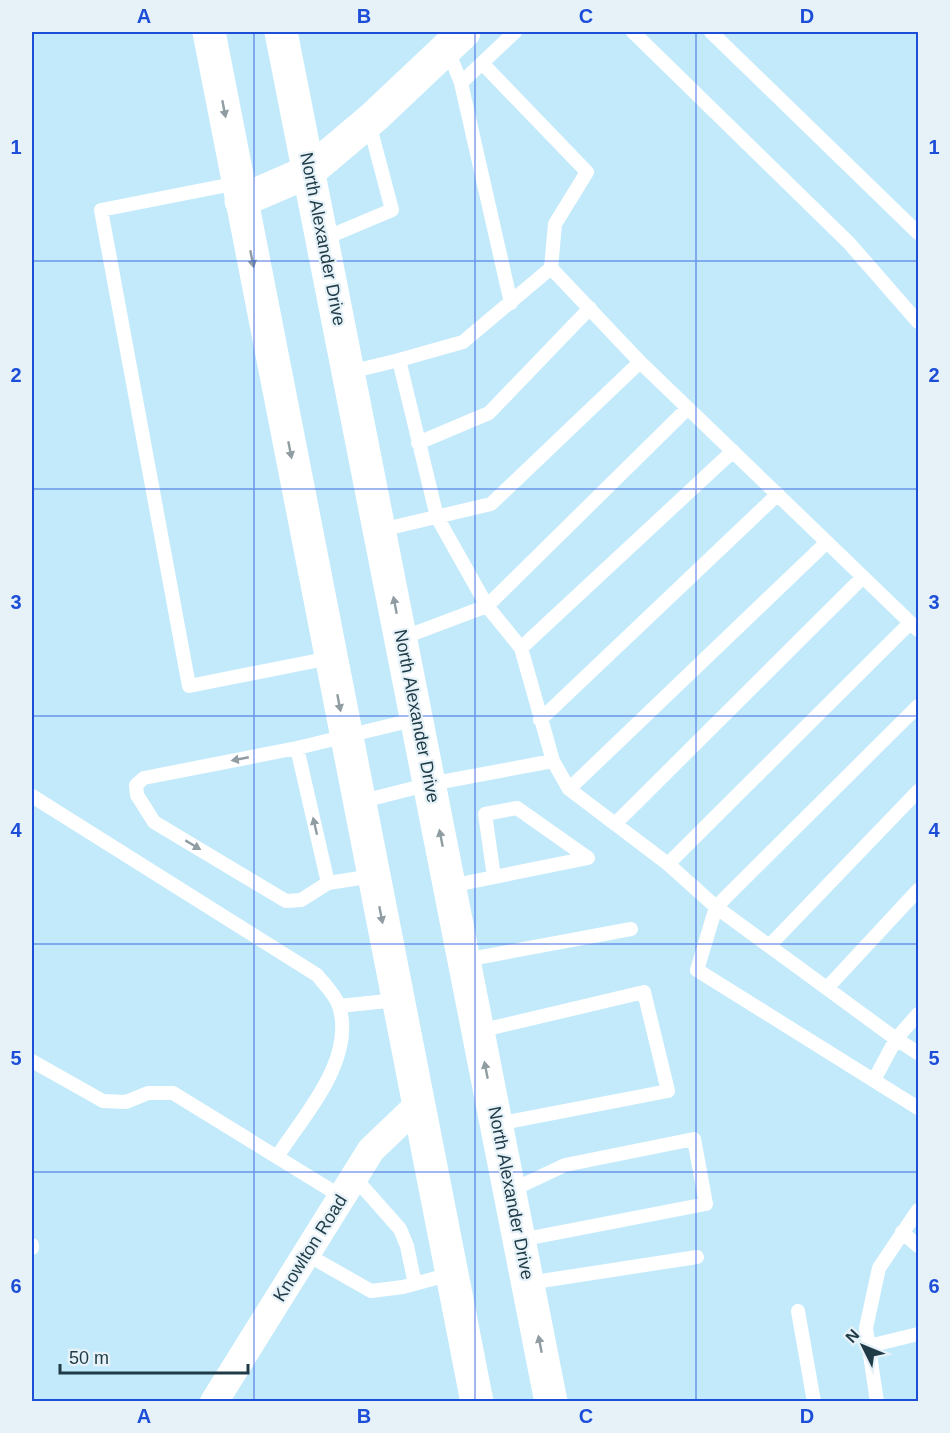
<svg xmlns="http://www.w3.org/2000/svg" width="950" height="1433" viewBox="0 0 950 1433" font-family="Helvetica,sans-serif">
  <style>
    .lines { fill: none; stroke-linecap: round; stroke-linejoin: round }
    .lane { stroke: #fff; stroke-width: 14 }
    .street { stroke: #fff; stroke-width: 28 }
    .secondary { stroke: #fff; stroke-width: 33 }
    .primary { stroke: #fff; stroke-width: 33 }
    .oneway { fill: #8f9da3 }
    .grid { fill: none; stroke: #1d4ed8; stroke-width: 1.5; stroke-opacity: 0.55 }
    .labels { text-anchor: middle; stroke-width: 4.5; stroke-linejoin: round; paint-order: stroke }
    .street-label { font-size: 18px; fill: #1f3b47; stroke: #e6f2f8 }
    .neatline { fill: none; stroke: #1d4ed8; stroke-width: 2 }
    .grid-label { font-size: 20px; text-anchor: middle; font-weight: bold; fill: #1d4ed8 }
  </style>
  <rect width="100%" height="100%" fill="#c3eafb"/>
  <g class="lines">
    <path class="lane" d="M515,32l-33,31 105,109 -32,52 -4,44 -88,74 -64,18 38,157 50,89 34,42 32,113
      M633,32l216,211 69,79
      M711,32l207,201
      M447,48l14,35 50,220
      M461,83l21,-20
      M238,183l-137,27 88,476 141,-28
      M323,239l69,-29 -23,-87
      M551,268l89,94 278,268
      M350,372l49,-12
      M418,443l71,-30 101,-105
      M381,530l110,-26 149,-142
      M402,638l85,-32 201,-198
      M521,648l212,-197
      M540,720l238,-226
      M297,748l31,135
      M569,789l258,-247
      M32,796l285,179c8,10 18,19 22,31 17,54 -36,110 -62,151
      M359,802l71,-18 123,-23 16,28 99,75 48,43 -19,63 221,138
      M615,824l248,-247
      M668,864l242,-241
      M373,876l-45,7 -27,17 -15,1 -132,-79 -17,-27 -1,-10 8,-7 153,-30 120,-29
      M450,886l138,-28 -71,-50 -32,6 9,63
      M769,946l149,-155
      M465,960l166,-31
      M827,988l91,-98
      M339,1006l58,-6
      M918,1014l-22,25 22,14
      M479,1031l165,-39 24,99 -171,33
      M32,1061l71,40 23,1 22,-9h25l169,104
      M874,1080l22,-41 -180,-132 202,-201
      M354,1177l46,52 7,17 8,38
      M510,1191l55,-26 129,-26 12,65 -186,36
      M902,1232l16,14
      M32,1245v3
      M306,1254l65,37 32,-4 48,-13
      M528,1283l169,-26
      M798,1311l16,91
      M869,1346l49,-12
      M877,1402l-11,-74 13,-60 39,-58"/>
    <path class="street" d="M214,1402l157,-252 47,-45"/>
    <path class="secondary" d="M241,201l69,-30 64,-54 90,-85"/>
    <path class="primary" d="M209,32l268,1370
      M281,32l270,1370"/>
  </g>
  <defs><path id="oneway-solid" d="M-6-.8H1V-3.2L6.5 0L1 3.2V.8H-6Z" transform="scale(1.5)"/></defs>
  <g class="oneway">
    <use href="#oneway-solid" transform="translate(224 109) rotate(79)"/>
    <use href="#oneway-solid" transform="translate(252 259) rotate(79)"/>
    <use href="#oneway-solid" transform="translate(290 450) rotate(79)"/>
    <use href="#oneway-solid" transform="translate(395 605) rotate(-101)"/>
    <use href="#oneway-solid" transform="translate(339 703) rotate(79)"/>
    <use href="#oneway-solid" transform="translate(240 759) rotate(169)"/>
    <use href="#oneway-solid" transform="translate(315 826) rotate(-103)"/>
    <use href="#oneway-solid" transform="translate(441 838) rotate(-101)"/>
    <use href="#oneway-solid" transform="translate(193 845) rotate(31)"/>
    <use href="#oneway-solid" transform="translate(381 915) rotate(79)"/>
    <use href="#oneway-solid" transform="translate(486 1070) rotate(-101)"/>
    <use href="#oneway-solid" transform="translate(540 1344) rotate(-101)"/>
  </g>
  <path class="grid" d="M254,32v1370M475,32v1370M696,32v1370M32,261h886M32,489h886M32,716h886M32,944h886M32,1172h886"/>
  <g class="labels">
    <g class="street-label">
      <text transform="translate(323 239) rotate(79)" y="6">North Alexander Drive</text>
      <text transform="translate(417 716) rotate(79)" y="6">North Alexander Drive</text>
      <text transform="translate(511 1193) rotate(79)" y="6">North Alexander Drive</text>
      <text transform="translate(310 1248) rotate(-58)" y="6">Knowlton Road</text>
    </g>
  </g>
  <rect width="950" height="1433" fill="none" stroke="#e6f2f8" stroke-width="66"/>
  <g transform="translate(863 1346) rotate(313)" stroke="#e6f2f8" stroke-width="4.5" paint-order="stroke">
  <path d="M0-4.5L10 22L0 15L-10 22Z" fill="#1f3b47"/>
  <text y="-9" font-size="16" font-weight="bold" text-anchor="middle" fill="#1f3b47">N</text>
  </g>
  <path d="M60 1364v9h188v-9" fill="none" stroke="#1f3b47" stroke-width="3"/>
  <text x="69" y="1364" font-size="18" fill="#1f3b47" stroke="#e6f2f8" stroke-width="4.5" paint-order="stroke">50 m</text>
  <rect x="33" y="33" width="884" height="1367" class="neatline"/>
  <g class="grid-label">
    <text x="144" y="23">A</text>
    <text x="364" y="23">B</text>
    <text x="586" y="23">C</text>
    <text x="807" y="23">D</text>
    <text x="16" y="154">1</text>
    <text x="934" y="154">1</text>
    <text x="16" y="382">2</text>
    <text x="934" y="382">2</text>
    <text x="16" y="609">3</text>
    <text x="934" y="609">3</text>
    <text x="16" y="837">4</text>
    <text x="934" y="837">4</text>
    <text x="16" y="1065">5</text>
    <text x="934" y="1065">5</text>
    <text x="16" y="1293">6</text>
    <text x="934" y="1293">6</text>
    <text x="144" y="1423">A</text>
    <text x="364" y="1423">B</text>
    <text x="586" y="1423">C</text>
    <text x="807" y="1423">D</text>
  </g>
</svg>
